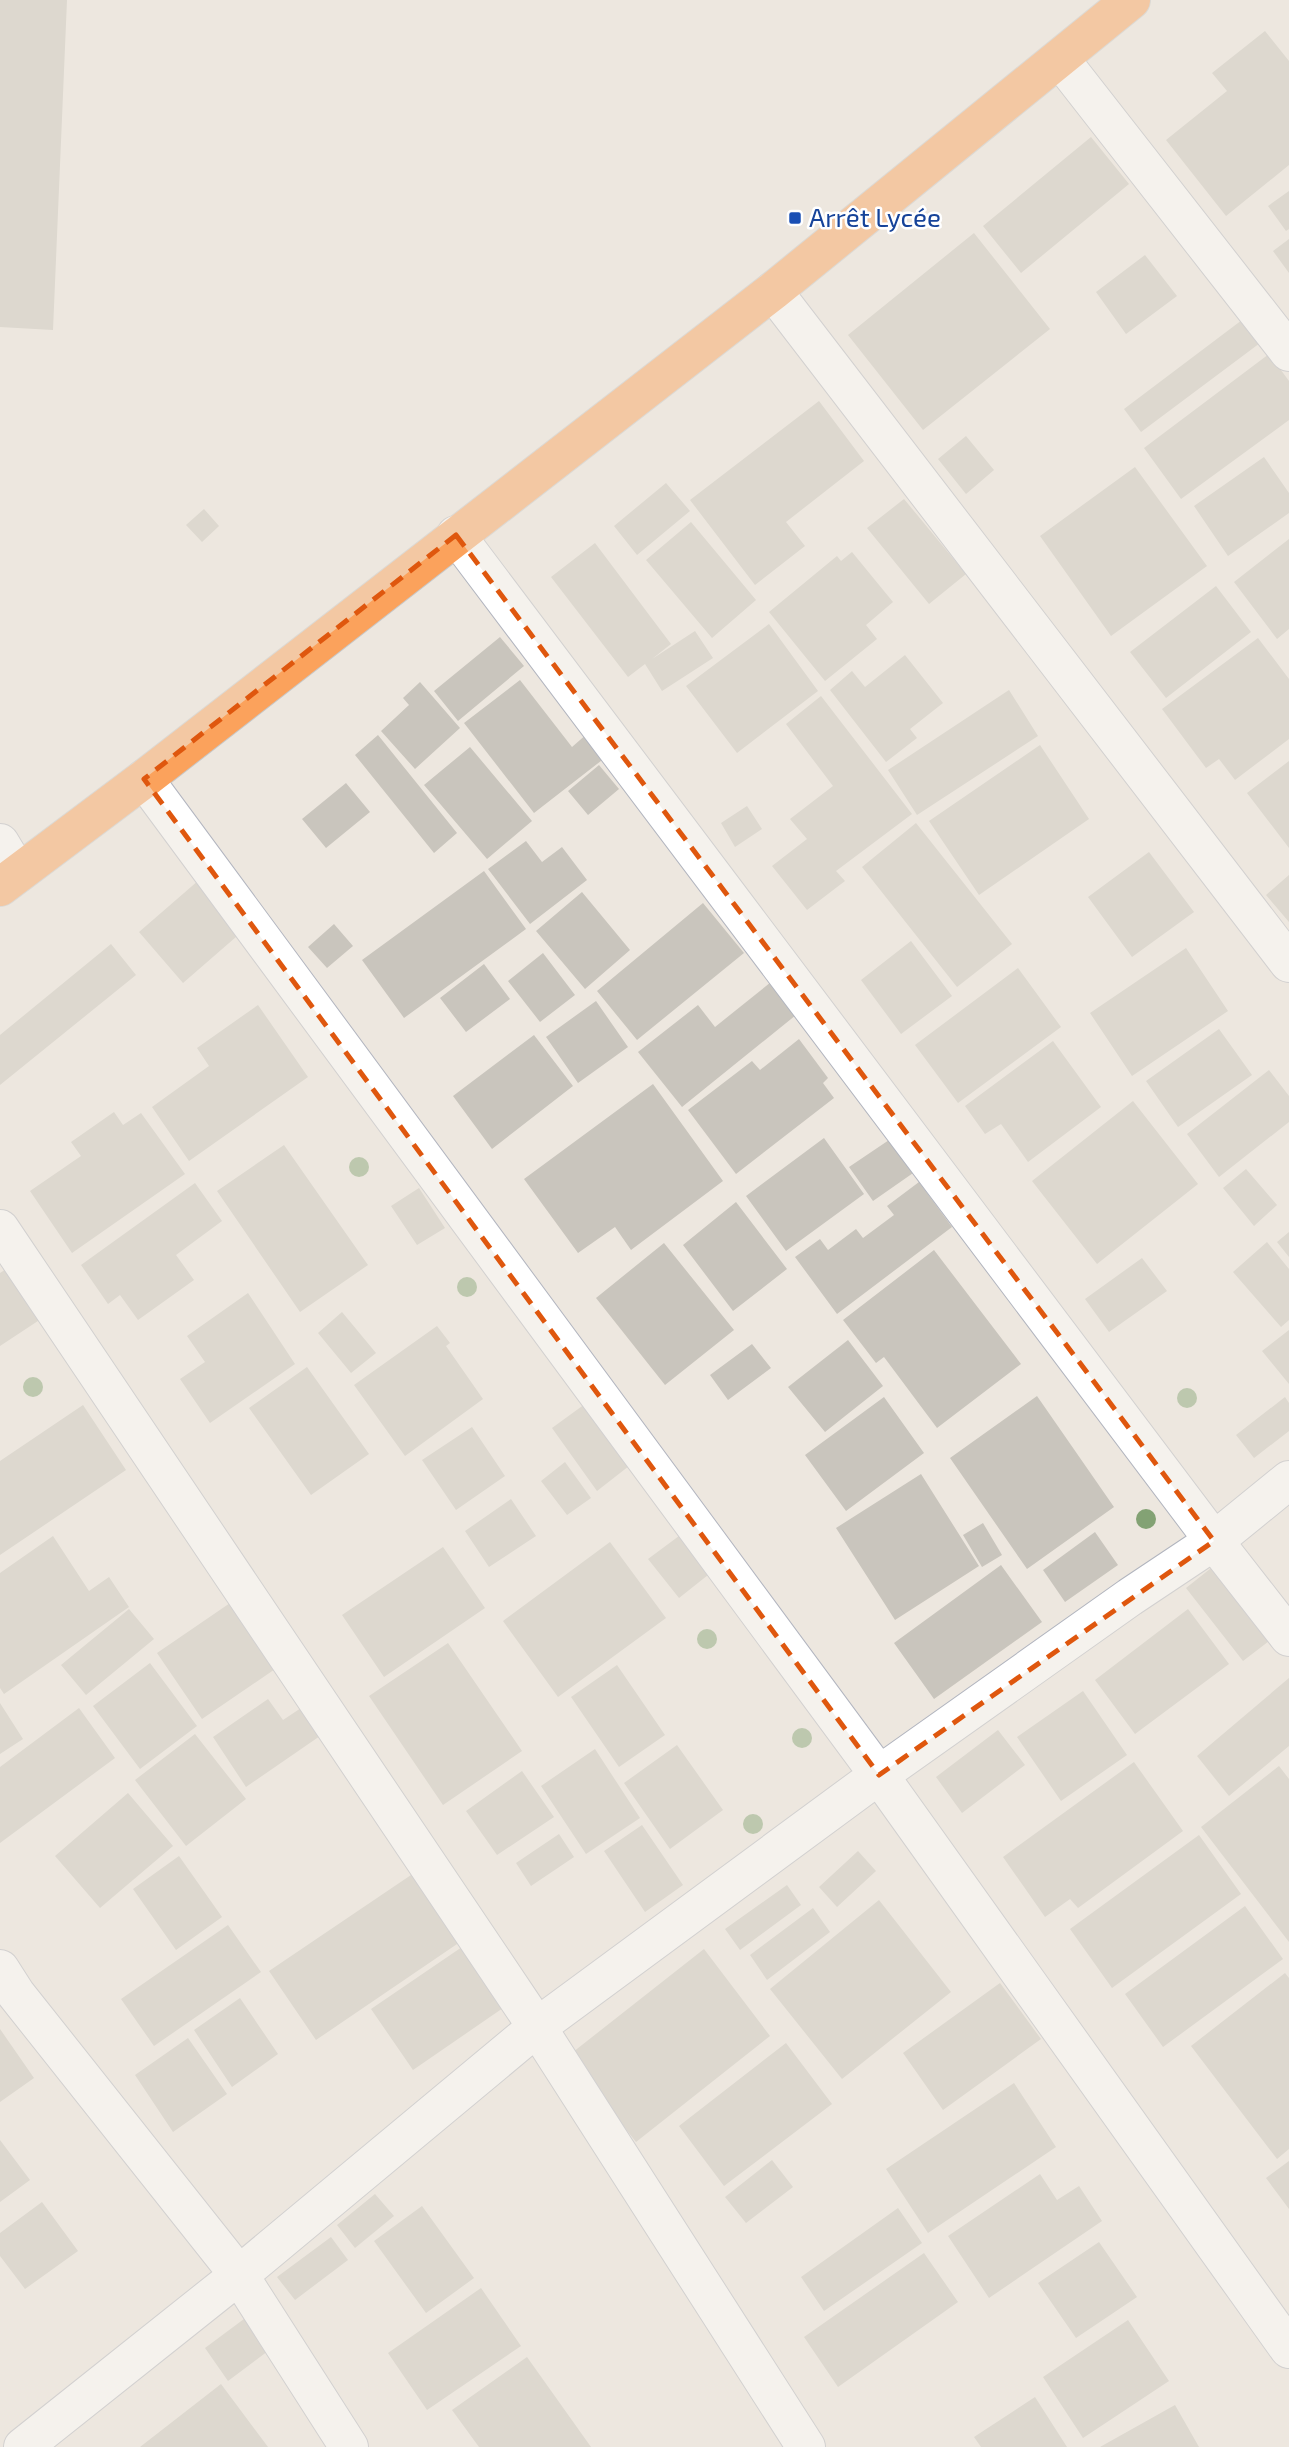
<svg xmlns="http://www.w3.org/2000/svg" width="1289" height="2447" viewBox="0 0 1289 2447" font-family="'Exo 2',sans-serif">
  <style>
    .building { fill: #c9c5bd }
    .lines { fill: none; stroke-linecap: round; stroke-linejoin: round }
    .minor-casing { stroke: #b2b5bf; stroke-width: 40 }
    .highway-casing { stroke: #c8c8c8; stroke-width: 40 }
    .minor { stroke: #fff; stroke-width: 38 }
    .highway { stroke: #fba25c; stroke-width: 38 }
    .tree { fill: #83a274 }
    .marked { fill: none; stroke: #df570e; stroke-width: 5; stroke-dasharray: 14 9; stroke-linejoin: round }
    .transit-dot { fill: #1a4fb4; stroke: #fff; stroke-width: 2.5 }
    .labels { text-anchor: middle; stroke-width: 5; stroke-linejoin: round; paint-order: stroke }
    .transit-label { font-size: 26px; fill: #164399; stroke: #fff; text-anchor: start }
  </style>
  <rect width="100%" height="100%" fill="#ede7df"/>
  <path class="building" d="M0,0h67l-14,330 -53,-3z
    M1265,31l24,30v104l-63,51 -60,-76 61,-49 -15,-18z
    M1091,137l38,47 -108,89 -38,-47z
    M1289,191v38l-3,2 -18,-25z
    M974,233l76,96 -127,101 -75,-95z
    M1289,239v34l-16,-22z
    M1145,255l32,41 -51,38 -30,-42z
    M1242,320l18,23 -119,89 -17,-23z
    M1269,354l20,27v39l-108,79 -37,-51z
    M819,401l45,60 -78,61 19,24 -50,39 -65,-85z
    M966,436l28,34 -28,24 -28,-35z
    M1264,457l25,36v20l-61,43 -34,-50z
    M1135,467l72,99 -96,70 -71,-100z
    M666,483l24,28 -53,44 -23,-29z
    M904,499l62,75 -37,30 -62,-76z
    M204,509l15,17 -17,16 -16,-17z
    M691,522l65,78 -44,38 -66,-78z
    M1289,539v90l-12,10 -43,-57z
    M595,543l76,101 -19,15 43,-28 18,27 -51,33 -17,-27 -17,13 -77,-100z
    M852,552l41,50 -27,23 11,14 -52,42 -56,-69 68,-56 4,5z
    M1216,586l35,46 -85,66 -36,-46z
    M769,624l49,67 -81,62 -51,-67z
    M500,637l24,29 -66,55 -24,-30z
    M1258,638l31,41v60l-54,41 -16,-21 -13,9 -44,-59z
    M905,655l38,48 -33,26 7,9 -31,24 -56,-72 22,-19 13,16z
    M520,680l52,67 16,-14 18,24 -72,56 -70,-90z
    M420,682l40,46 -45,41 -34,-38 28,-26 -6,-7z
    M1009,690l29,46 -121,79 -29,-45z
    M821,696l91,118 -76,57 9,10 -38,29 -35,-44 35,-27 -17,-20 43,-33 -47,-62z
    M378,735l79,98 -23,20 -79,-98z
    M1040,745l49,74 -110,76 -50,-74z
    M470,747l62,74 -45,38 -63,-74z
    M1289,761v87l-42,-55z
    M599,765l20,24 -31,26 -20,-24z
    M346,783l24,29 -44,36 -24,-29z
    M747,806l15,23 -27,18 -14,-24z
    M916,823l96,121 -55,43 -95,-120z
    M526,841l16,21 20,-15 25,33 -57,44 -42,-55z
    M1149,852l45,60 -62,45 -44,-60z
    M484,871l42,58 -122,89 -42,-58z
    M1289,875v47l-23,-27z
    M199,880l45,50 -61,53 -44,-51z
    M582,892l48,58 -45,39 -49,-58z
    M703,903l41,50 -107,87 -40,-49z
    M334,924l19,22 -26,22 -19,-21z
    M911,941l41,55 -51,38 -40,-54z
    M111,944l25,31 -136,110v-50z
    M1186,948l42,63 -96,65 -42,-63z
    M543,953l32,42 -35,27 -32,-41z
    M484,964l26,35 -44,33 -26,-34z
    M1018,968l43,59 -103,76 -43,-58z
    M771,982l25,33 -114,92 -44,-55 60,-47 17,22z
    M596,1001l32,46 -50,36 -32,-46z
    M258,1005l50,72 -119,84 -37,-54 57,-41 -12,-18z
    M1219,1029l33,46 -74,52 -32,-46z
    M534,1035l39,51 -81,63 -39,-53z
    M799,1039l29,39 -5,5 11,15 -98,76 -48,-64 64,-49 8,9z
    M1053,1041l48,66 -73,55 -27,-38 -16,10 -20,-28z
    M1269,1070l20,26v26l-70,55 -32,-43z
    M653,1084l70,97 -92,69 -16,-23 -37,26 -54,-74z
    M1133,1101l65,83 -101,80 -65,-83z
    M114,1112l9,13 18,-12 44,61 -113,79 -42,-62 51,-35 -10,-14z
    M824,1138l40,56 -78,57 -40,-55z
    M892,1138l24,33 -43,30 -24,-34z
    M284,1145l84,120 -68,47 -83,-121z
    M1246,1169l31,36 -23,21 -31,-38z
    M919,1182l33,45 -115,87 -42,-57 25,-18 8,11 28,-21 7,9 31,-23 -7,-9z
    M195,1183l27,38 -46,34 18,25 -56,40 -18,-25 -12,9 -27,-39z
    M419,1188l26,40 -28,17 -26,-39z
    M736,1202l51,67 -54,42 -50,-66z
    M1289,1232v25l-12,-15z
    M1267,1242l22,27v51l-8,7 -48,-55z
    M664,1243l70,87 -69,55 -69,-87z
    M934,1250l87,114 -84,64 -53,-71 -8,6 -33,-43z
    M1142,1258l25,33 -58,41 -24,-33z
    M14,1264l33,51 -47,31v-73z
    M248,1293l47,71 -85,59 -30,-44 25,-17 -18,-26z
    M342,1312l34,41 -25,20 -33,-40z
    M437,1326l13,17 -4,3 37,53 -78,57 -51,-71z
    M1289,1330v54l-27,-33z
    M848,1340l35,46 -58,46 -37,-45z
    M752,1344l19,24 -43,32 -18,-25z
    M307,1367l62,87 -58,41 -62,-87z
    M1037,1396l77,111 -87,62 -77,-111z
    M884,1397l40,56 -78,58 -41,-56z
    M1285,1397l4,6v28l-35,27 -18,-23z
    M585,1404l44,62 -32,25 -45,-63z
    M83,1405l43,65 -126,85v-94z
    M472,1427l33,49 -49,34 -34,-50z
    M565,1462l26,36 -24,17 -26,-34z
    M921,1474l58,92 -84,54 -59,-92z
    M511,1499l25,37 -47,31 -24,-36z
    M983,1523l19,32 -20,12 -19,-32z
    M1095,1532l23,33 -53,37 -22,-32z
    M53,1536l36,55 20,-14 20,30 -125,87 -4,-6v-115z
    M679,1536l29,39 -29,23 -31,-39z
    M610,1542l56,76 -108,79 -55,-76z
    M443,1547l42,61 -101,69 -42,-62z
    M1001,1565l41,57 -108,77 -40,-56z
    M1215,1565l58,73 -30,23 -57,-73z
    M233,1601l45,66 -76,52 -45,-66z
    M129,1609l25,30 -68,56 -25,-30z
    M1188,1609l41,55 -94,70 -40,-54z
    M448,1643l74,108 -79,54 -74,-109z
    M150,1663l47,63 -57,43 -47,-63z
    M617,1665l48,70 -46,32 -48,-70z
    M1289,1678v68l-60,50 -32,-40z
    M1083,1691l44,64 -66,46 -44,-64z
    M268,1699l15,21 18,-12 19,28 -74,51 -33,-50z
    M0,1703l23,36 -23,15z
    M79,1708l36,50 -115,85v-76z
    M998,1730l27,35 -63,48 -26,-36z
    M195,1734l51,65 -60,47 -51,-66z
    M677,1745l46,65 -53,39 -46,-66z
    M595,1749l45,69 -54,36 -45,-68z
    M1134,1762l49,69 -105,77 -8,-9 -25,18 -42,-60z
    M1279,1766l10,13v163l-88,-115z
    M522,1771l32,46 -57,38 -31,-44z
    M128,1793l45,53 -73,62 -45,-52z
    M642,1825l41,60 -38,27 -41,-61z
    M559,1834l15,23 -43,29 -15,-23z
    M1199,1835l42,59 -129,94 -42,-59z
    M858,1851l18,20 -39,36 -18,-20z
    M179,1856l43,61 -46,33 -43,-61z
    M414,1873l46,69 -144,98 -47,-69z
    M787,1885l14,20 -61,45 -15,-21z
    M879,1900l72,92 -109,87 -72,-90z
    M1245,1906l38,53 -120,88 -38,-53z
    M813,1908l17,24 -63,48 -17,-25z
    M228,1925l33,47 -107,74 -33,-47z
    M462,1947l41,61 -90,62 -42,-61z
    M704,1949l66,87 -134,106 -68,-86z
    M1285,1973l4,5v171l-12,10 -86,-113z
    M1000,1983l41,56 -98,71 -40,-57z
    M240,1998l38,56 -46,33 -38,-57z
    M0,2029l34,49 -34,24z
    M188,2038l39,56 -54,38 -38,-57z
    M786,2043l46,61 -108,82 -45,-60z
    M1014,2083l42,64 -128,86 -42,-64z
    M0,2140l30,40 -30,22z
    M772,2160l21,27 -47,36 -21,-26z
    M1289,2161v48l-23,-31z
    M1040,2174l17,26 22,-14 23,35 -113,77 -41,-62z
    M375,2194l19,22 -39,32 -18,-23z
    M42,2202l36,49 -53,38 -25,-33v-23z
    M422,2206l52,72 -48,35 -52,-72z
    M898,2208l24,35 -98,68 -23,-34z
    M331,2237l17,23 -53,40 -18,-23z
    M1099,2242l38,55 -61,41 -38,-55z
    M924,2253l34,49 -120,85 -34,-50z
    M481,2288l40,58 -94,64 -39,-57z
    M248,2316l24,32 -44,33 -23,-33z
    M1128,2320l41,61 -86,57 -40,-61z
    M527,2357l64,90h-112l-27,-37z
    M221,2384l47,63h-128z
    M1035,2397l32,50h-86l-7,-10z
    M1175,2405l24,42h-99z"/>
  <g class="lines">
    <g class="minor-casing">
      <path id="minor" d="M1060,59l229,293
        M773,291l516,672
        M456,535l758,1006 75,96
        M144,779l735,996 410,574
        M0,843l18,30
        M0,1229l537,798 269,420
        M0,1969l16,25 223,281 110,172
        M23,2447l216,-172 298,-248 342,-252 251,-178 84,-56 75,-61"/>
    </g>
    <g class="highway-casing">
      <path id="highway" d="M0,887l144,-108 629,-488 358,-291"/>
    </g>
    <use href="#minor" class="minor"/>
    <use href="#highway" class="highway"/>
  </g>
  <g class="tree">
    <circle cx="359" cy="1167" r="10"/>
    <circle cx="467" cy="1287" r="10"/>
    <circle cx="33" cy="1387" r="10"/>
    <circle cx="1187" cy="1398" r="10"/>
    <circle cx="1146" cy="1519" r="10"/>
    <circle cx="707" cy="1639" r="10"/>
    <circle cx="802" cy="1738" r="10"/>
    <circle cx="753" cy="1824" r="10"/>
  </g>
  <path d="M0 0H1289V2447H0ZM456,535l758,1006 -335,234 -735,-996z" fill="#ede7df" fill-opacity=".55" fill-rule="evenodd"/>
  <path class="marked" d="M456,535l758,1006 -335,234 -735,-996z"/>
  <rect class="transit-dot" x="788" y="211" width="14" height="14" rx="3.5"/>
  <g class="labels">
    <g class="transit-label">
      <text x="809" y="227">Arrêt Lycée</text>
    </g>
  </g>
</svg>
